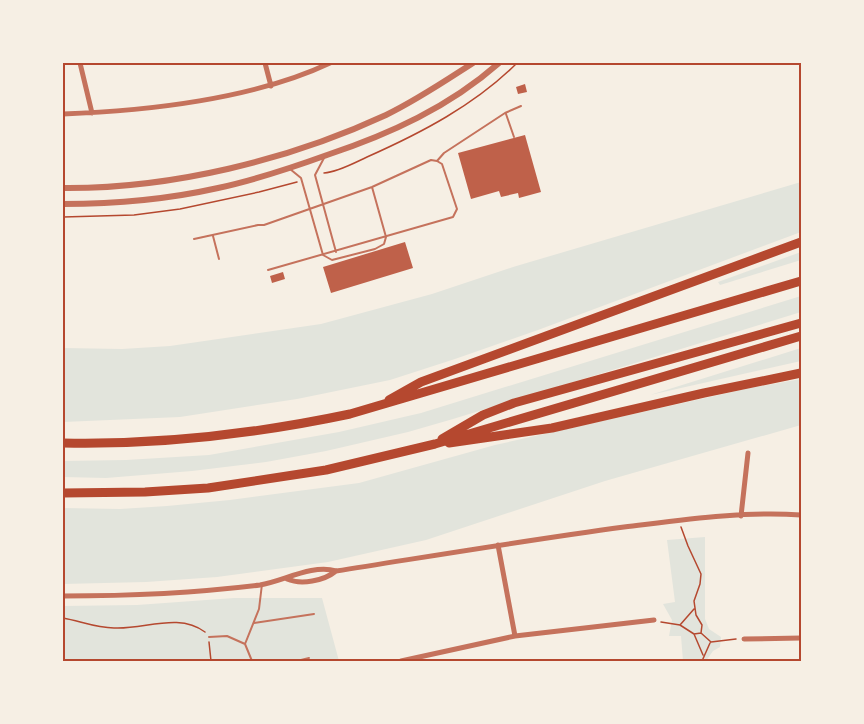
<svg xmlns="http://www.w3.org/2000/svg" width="864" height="724" viewBox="0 0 864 724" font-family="'Exo 2',sans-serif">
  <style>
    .green { fill: #e2e4dc }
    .building { fill: #bf614a }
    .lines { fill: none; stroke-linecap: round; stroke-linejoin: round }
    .path { stroke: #b5482f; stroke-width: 1.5 }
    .service { stroke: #c5725c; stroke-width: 2 }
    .minor { stroke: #c5725c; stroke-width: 5 }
    .tertiary { stroke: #c5725c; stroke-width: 6 }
    .motorway { stroke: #b5482f; stroke-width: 9 }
    .neatline { fill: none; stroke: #b5482f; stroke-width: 2 }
  </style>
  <rect width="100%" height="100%" fill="#f6efe4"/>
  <path class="green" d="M801,182v50l-263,98 -83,29 -65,21 -93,19 -117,18 -117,5v-74l59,1 48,-3 151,-22 111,-30 81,-27z
    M801,252v8l-81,25 -2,-3z
    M801,296v16l-348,107 -45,13 -82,19 -60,11 -74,9 -86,7 -43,-1v-16l63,-1 83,-5 130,-23 82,-19z
    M801,348v13l-151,34z
    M801,379v46l-196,56 -179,59 -98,22 -111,15 -71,5 -83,2v-76l57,1 47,-3 63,-6 129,-17 136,-38 255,-57z
    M705,537v82l4,10 12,8 -1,10 -7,4 -7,10h-23l-2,-25h-12l3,-16 -9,-16 12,-2 -8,-62z
    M234,598h88l17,63h-276v-55l74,-1z"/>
  <path class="building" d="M525,84l2,8 -9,2 -2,-7z
    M525,135l16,57 -22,6 -1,-5 -17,4 -2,-6 -28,8 -13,-46z
    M405,242l8,26 -82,25 -8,-26z
    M283,272l2,7 -13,4 -2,-7z"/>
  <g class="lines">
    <path class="path" d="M324,173c14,-1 30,-10 43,-16 54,-24 108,-52 150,-94
      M63,217l71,-2 46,-6 79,-17 38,-10
      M681,527l7,19 13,28 -1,10 -6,17 2,14 6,10 -1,8
      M63,618c17,3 33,10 51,10 30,2 64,-16 91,4
      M661,622l19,3 14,9 7,-1 10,9 25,-3
      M680,625l14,-16
      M694,634l9,21
      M209,642l2,19
      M702,661l8,-18"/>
    <path class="service" d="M506,114l8,23
      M324,158l-9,17 21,77
      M437,161l7,-8 61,-40 16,-7
      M290,169l11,9 22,77 9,5 43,-11 9,-5 2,-7 -14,-50
      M213,236l6,23
      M194,239l64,-14h6l108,-38 59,-27 6,1 5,3 15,45 -4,8 -185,53
      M254,623l60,-9
      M209,637l18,-1 18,8
      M252,661l-7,-17 14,-35 3,-25
      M297,661l12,-3"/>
    <path class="minor" d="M80,63l12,50
      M265,63l6,23
      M63,114c84,-3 191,-15 267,-51
      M741,516l7,-63
      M498,545l17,91
      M287,579c14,6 37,2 49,-8
      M63,596c66,0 132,-3 197,-11 24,-4 52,-21 76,-14 96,-15 192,-31 288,-44 58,-7 118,-16 177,-12
      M744,639l57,-1
      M401,661l114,-25 139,-16"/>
    <path class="tertiary" d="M63,188c108,1 226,-28 323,-73 31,-15 59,-34 87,-52
      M63,204c50,0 106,-5 155,-16 37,-8 73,-20 109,-33 63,-21 122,-48 172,-92"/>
    <path class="motorway" d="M389,400l32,-18 380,-140
      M442,439l41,-24 31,-12 287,-80
      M63,443c97,2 192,-9 287,-29l451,-133
      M449,443l103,-15 152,-35 97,-20
      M63,493l82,-1 63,-4 118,-18 109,-26 366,-108"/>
  </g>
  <rect width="864" height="724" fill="none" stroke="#f6efe4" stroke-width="129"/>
  <rect x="64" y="64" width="736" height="596" class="neatline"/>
</svg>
